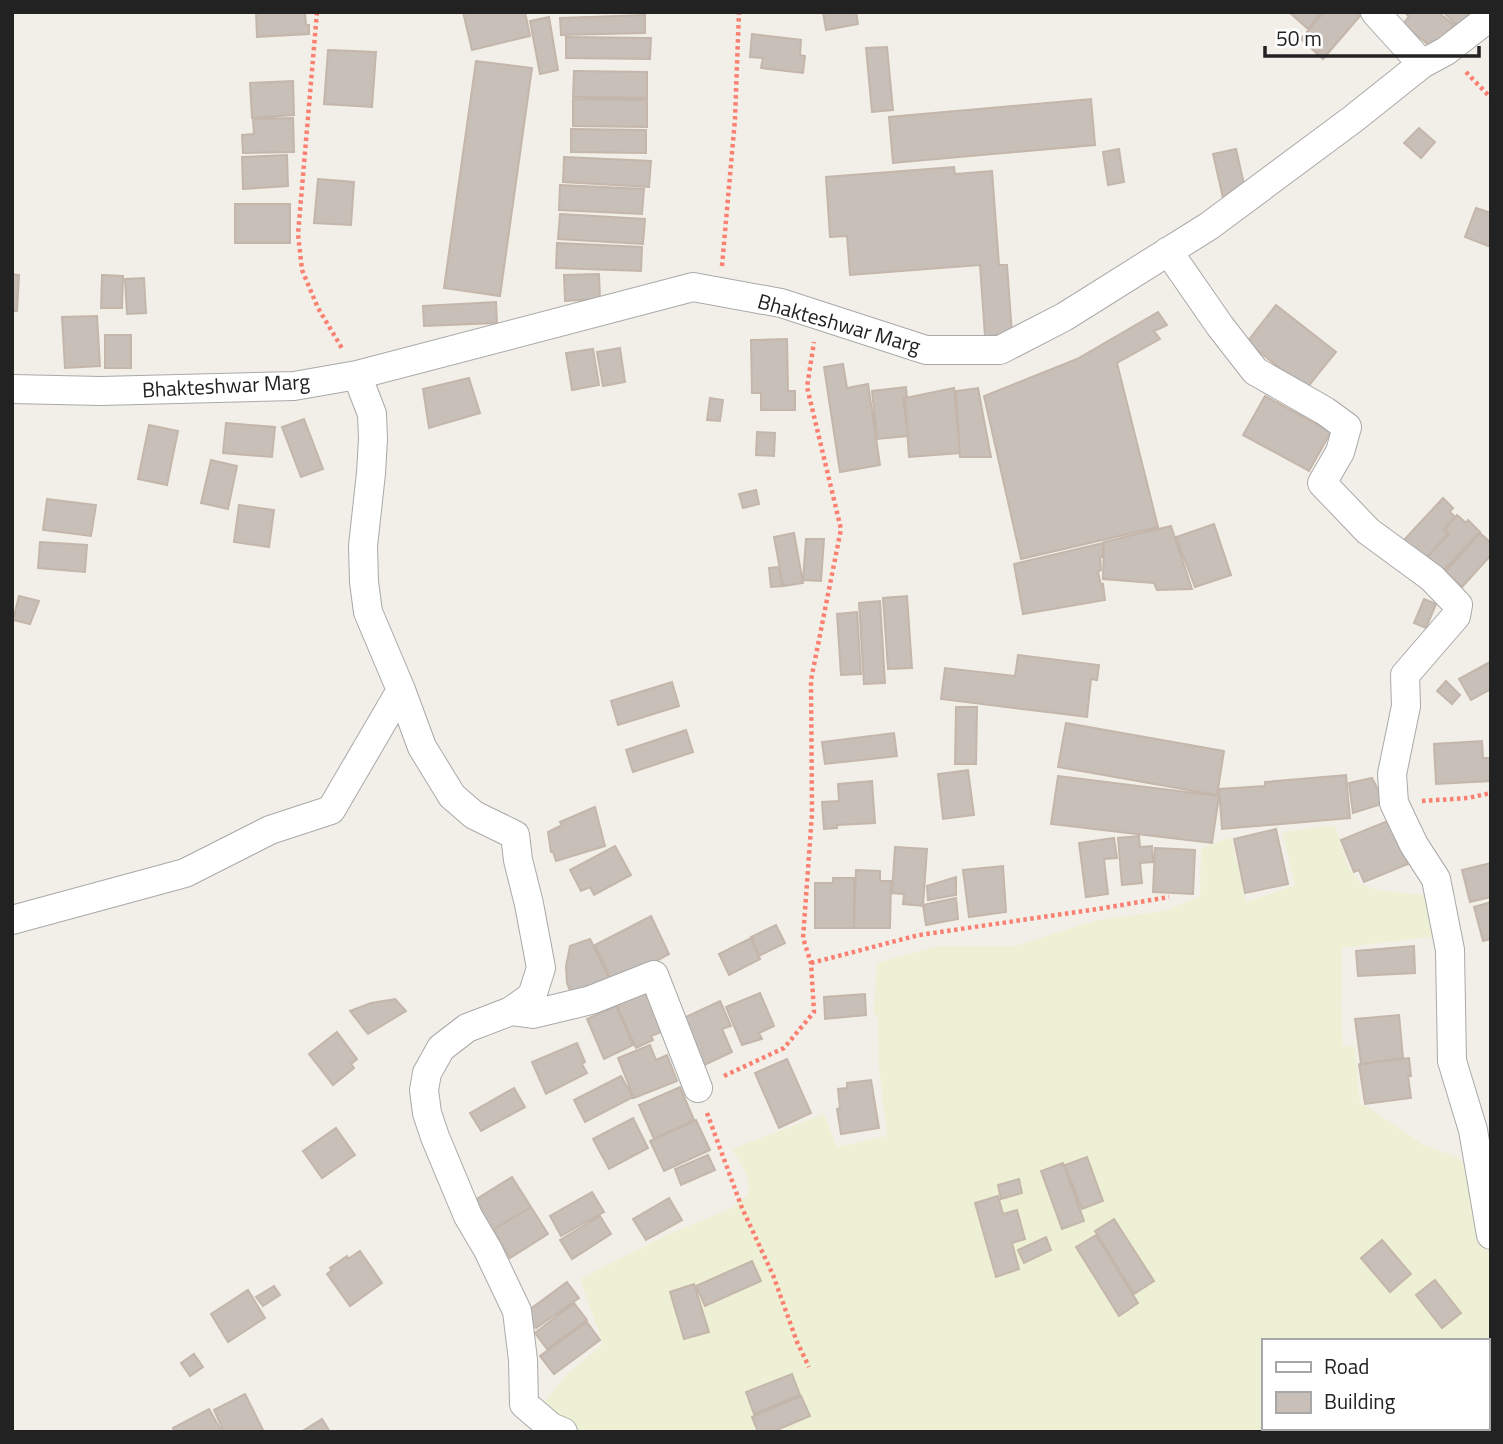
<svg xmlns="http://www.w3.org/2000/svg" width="1503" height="1444" viewBox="0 0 1503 1444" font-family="'Titillium Web',sans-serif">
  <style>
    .farmland { fill: #eef0d5 }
    .building { fill: #c7bfb8; stroke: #c4b6ab; stroke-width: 2 }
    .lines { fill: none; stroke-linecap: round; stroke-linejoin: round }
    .street-casing { stroke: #a9a9a9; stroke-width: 30 }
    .path { stroke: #fa8072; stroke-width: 4.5; stroke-dasharray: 3.5 3.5; stroke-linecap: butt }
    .street { stroke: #fff; stroke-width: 28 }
    .labels { text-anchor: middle; stroke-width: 5; stroke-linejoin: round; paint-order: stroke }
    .street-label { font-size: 21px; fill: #222; stroke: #fff }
  </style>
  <rect width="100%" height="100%" fill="#f2efe9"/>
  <path class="farmland" d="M1335,825l13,41 13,18 17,6 55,6 13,39 -104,13 -1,61 2,37 12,1 5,57 8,3 56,38 33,12 15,15 8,51 11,29v89l-4,4v-4h-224v87h196l-1,4h-883l-31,-30 23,-28 36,-30 -23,-65 87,-44 65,-27 17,-14 -2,-19 -15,-26 92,-35 13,33 50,-11 -8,-68 -1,-49 -4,-8 3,-48 61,-17h77l82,-26 67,-9 36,-15 1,-47 27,-11h3l15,64 49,-17 -13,-53z"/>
  <path class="building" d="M256,12h49l1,13h3v9l-52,3z
    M463,12h62l5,24 -58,14z
    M823,12h33l2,12 -32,6z
    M1289,12h33l-14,17z
    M1324,12h32l4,4 -37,43 -22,-20z
    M1407,12h31l16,13 -19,25 -32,-26 6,-8 -3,-2z
    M1443,12h28l-13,14z
    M645,15v18l-84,2 -1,-17z
    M549,17l9,53 -18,4 -10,-53z
    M752,34l49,6 -1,15 5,1 -2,17 -42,-5 2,-10 -13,-1z
    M566,37l85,1 -1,21 -84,-1z
    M887,47l6,63 -21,2 -6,-64z
    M328,50l48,2 -4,55 -48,-3z
    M476,61l56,7 -32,228 -56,-8z
    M574,71l73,1v26l-74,-1z
    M293,81l1,34 -42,3 -2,-35z
    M573,99l74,1v27l-74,-1z
    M1091,99l4,46 -202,18 -4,-46z
    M293,118l1,34 -51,1 -1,-18 12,-1 -1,-15z
    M1419,128l16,14 -14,16 -17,-15z
    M571,129l75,1v23l-75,-1z
    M1119,149l5,33 -16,3 -5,-33z
    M1236,149l10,44 -23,5 -10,-44z
    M287,155l1,31 -45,3 -1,-32z
    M564,157l87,4 -2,26 -86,-5z
    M954,167l1,7 37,-3 7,94h8l5,69 -27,2 -5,-71 -130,10 -3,-39 -17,1 -4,-60z
    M318,179l36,3 -3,43 -37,-2z
    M560,185l84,4 -2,25 -83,-4z
    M235,204h55v39h-55z
    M1476,208l15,5v34l-26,-10z
    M560,214l85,5 -2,25 -85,-5z
    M557,243l85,4 -1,24 -85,-3z
    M12,274l7,1 -2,36h-5z
    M599,274l1,25 -35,2 -1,-26z
    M102,275l21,1 -1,32h-21z
    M144,278l2,35 -19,1 -2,-35z
    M496,302l1,21 -73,3 -1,-20z
    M1276,305l60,47 -30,37 -59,-47z
    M1158,312l9,13 -13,6 6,8 -43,24 41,164 -137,32 -37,-163 93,-37z
    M97,316l3,50 -35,2 -3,-51z
    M105,335h26v33h-26z
    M787,339l1,52h7v19h-34v-17h-9l-1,-53z
    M620,348l5,34 -22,4 -6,-34z
    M593,349l6,36 -27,5 -6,-37z
    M843,364l4,24 21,-4 12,81 -40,7 -16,-105z
    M469,378l11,35 -51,15 -6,-39z
    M906,387l1,11h-4l5,38 -31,3 -5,-48z
    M954,388l6,65 -51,4 -4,-59z
    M978,388l13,69h-31l-4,-66z
    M1265,396l66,36 -22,39 -66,-36z
    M710,398l13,2 -3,21 -13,-1z
    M304,419l19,50 -22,8 -19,-50z
    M226,423l49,4 -3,30 -49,-4z
    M149,425l29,6 -11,54 -29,-6z
    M757,432l18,1 -1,23 -18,-1z
    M211,460l26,6 -9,43 -27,-6z
    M756,490l3,14 -16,4 -4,-14z
    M1443,498l10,10 -3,4 5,5 -11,13 4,4 -23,25 -21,-19z
    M47,499l49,6 -5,31 -48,-6z
    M239,505l35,5 -5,37 -35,-5z
    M1457,515l9,8 2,-3 12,12 -37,39 -16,-14 22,-23 -5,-5z
    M1214,524l17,51 -36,12 -19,-50z
    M1171,526l21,63 -35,1 -3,-7 -51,-4 1,-37z
    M794,533l9,50 -20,3 -9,-49z
    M1480,533l11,10v12l-29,32 -17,-15z
    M806,539h18l-3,42 -18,-1z
    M40,542l47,3 -2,27 -47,-4z
    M1103,543v13l-3,1 1,13 -3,2 3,13 2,-1 2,16 -82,14 -9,-50z
    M779,567l3,19 -11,1 -2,-19z
    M19,596l20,5 -9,23 -17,-4z
    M907,596l5,72 -24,1 -5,-71z
    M1424,599l12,5 -10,24 -12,-5z
    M880,601l5,82 -21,1 -5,-81z
    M857,612l4,62 -20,1 -4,-61z
    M1018,655l81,10 -2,15 -6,-1 -4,38 -146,-18 4,-31 70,8z
    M1490,662l1,27 -20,11 -12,-21z
    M1446,681l14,14 -8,9 -15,-13z
    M672,682l7,24 -61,19 -7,-24z
    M956,707h21l-1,57h-21z
    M1066,723l158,28 -7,44 -159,-28z
    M686,730l7,22 -60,20 -7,-22z
    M894,733l3,23 -72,8 -3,-22z
    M1482,741l1,17h8v23l-55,3 -2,-40z
    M968,770l6,45 -31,4 -5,-45z
    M1346,775l4,43 -128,11 -3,-40 46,-3v-4z
    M1058,776l161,20 -7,47 -161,-19z
    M1372,778l13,25 -32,10 -4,-30z
    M872,781l3,42 -38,2v3l-13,1 -2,-27 17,-1 -1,-17z
    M595,807l10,39 -49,15 -3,-9h-2l-3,-20 14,-7 -2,-3z
    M1390,820l18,44 -44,18 -5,-12 -5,2 -13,-32z
    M1276,829l12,55 -43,9 -11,-54z
    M1139,836l1,11 12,-1 1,16 -13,1 2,20 -20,2 -4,-47z
    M1114,838l3,20 -13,1 4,35 -22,3 -7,-54z
    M615,846l16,29 -37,20 -4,-8 -9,4 -11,-21z
    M895,847l32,2 -4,57 -20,-2 1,-10 -12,-1z
    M1155,848l40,2 -2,44 -40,-2z
    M1491,863v34l-21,5 -8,-32z
    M1003,866l3,46 -37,5 -6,-47z
    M856,870l24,1v10h11l-1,47h-36z
    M956,877v18l-28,5 -1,-14z
    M833,878h21v50h-39v-45h18z
    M956,898l2,21 -32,6 -3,-20z
    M1491,902v37l-8,2 -9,-34z
    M651,916l18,38 -56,30 -18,-39z
    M776,925l9,18 -26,13 -8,-19z
    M751,938l9,21 -31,16 -10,-21z
    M590,939l22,45 -39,14 -6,-15 -1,-17 4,-20z
    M1414,946l1,27 -57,3 -2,-25z
    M647,990l19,40 -15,6 2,4 -17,8 -20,-44z
    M760,993l14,33 -15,7 3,6 -20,6 -16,-38z
    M865,994l1,21 -41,4 -1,-22z
    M395,999l11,12 -38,23 -18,-23 21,-8z
    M720,1001l11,25 -9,3 10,23 -36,17 -21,-47z
    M616,1006l17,39 -29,14 -17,-40z
    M1399,1015l4,43 -42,6 -6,-45z
    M337,1032l20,27 -6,5 3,4 -21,17 -24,-31z
    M577,1043l8,19 -3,2 5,9 -41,21 -14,-32z
    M650,1045l6,15 11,-5 10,26 -43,17 -16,-40z
    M1409,1058l2,18h-3l3,22 -46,6 -6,-40z
    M787,1059l24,54 -32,15 -24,-55z
    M621,1076l12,21 -48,25 -11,-22z
    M871,1080l8,48 -38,6 -4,-25 3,-1 -2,-19 9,-1v-5z
    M680,1087l14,33 -40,19 -15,-34z
    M514,1088l11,19 -44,24 -11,-18z
    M633,1118l15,30 -39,21 -16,-30z
    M696,1120l14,30 -46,21 -14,-30z
    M336,1128l19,27 -33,23 -19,-27z
    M708,1155l7,15 -34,15 -6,-16z
    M1087,1157l16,44 -21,8 -17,-44z
    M1063,1163l21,58 -22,8 -21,-58z
    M512,1177l19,30 -43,26 -18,-30z
    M1019,1179l3,14 -21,6 -3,-14z
    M592,1192l12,20 -43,24 -11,-20z
    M998,1196l5,18 14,-4 8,29 -13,4 7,26 -23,8 -21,-74z
    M669,1198l13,22 -36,20 -13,-21z
    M531,1207l17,27 -38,24 -17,-28z
    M600,1216l11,18 -39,25 -12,-19z
    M1114,1219l40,62 -20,13 -39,-63z
    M1096,1235l42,68 -19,13 -43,-69z
    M1046,1237l5,13 -27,13 -6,-13z
    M1382,1240l29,34 -21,18 -29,-34z
    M360,1251l22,32 -32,23 -23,-32 5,-4 -2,-2 17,-12 1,3z
    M752,1261l9,20 -56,25 -9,-20z
    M1435,1280l26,33 -19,15 -26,-33z
    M567,1282l12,16 -43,30 -11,-15z
    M694,1284l15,48 -25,7 -14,-47z
    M274,1286l6,9 -17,11 -7,-9z
    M248,1290l17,28 -37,24 -17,-28z
    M574,1303l13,17 -40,29 -12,-16z
    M587,1322l13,18 -46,34 -14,-18z
    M194,1354l9,13 -13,9 -9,-13z
    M792,1374l8,21 -46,19 -8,-22z
    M245,1394l19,38h-40l-10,-22z
    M801,1396l9,20 -38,16h-14l-6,-15z
    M209,1409l13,23h-47l-2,-4z
    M322,1419l8,13h-29z"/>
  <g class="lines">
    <g class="street-casing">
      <path id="street" d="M1375,12l47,52
        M1168,251l52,75 35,45 70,40 22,16 -7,25 -18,31 46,48 64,47 26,27 -2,11 -51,59 1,31 -14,68 2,29 20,42 22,34 14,71 2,111 21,69 18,105
        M357,375l15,39 1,25 -2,34 -8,73 1,36 4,30 33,78 21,57 30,49 22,19 41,20 3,25 11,44 12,64 -9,28 -21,15 -44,17 -26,20 -14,25 -3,17 3,23 8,24 33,79 20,34 29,61 6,49 1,44 27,23 12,5
        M12,389l89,2 193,-5 63,-11 336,-88 88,16 145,47h74l64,-33 145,-91 144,-107 69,-55 24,-13 45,-35
        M12,920l173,-47 85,-43 61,-20 70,-120
        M511,1011l22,3 58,-14 63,-25 44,113
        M1487,1382l4,-7
        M1464,1432l1,-4"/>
    </g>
    <path class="path" d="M317,12l-19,222 4,36 16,38 25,42
      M1466,72l25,26
      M722,266l13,-147 4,-107
      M1422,801l46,-3 23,-5
      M811,963l108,-28 179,-26 71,-12
      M724,1076l60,-28 30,-36 -3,-49 -8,-25 9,-124 -1,-134 30,-151 -34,-142 7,-45
      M707,1113l35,95 31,67 24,67 12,25"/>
    <use href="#street" class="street"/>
  </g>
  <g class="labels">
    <g class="street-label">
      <text transform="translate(839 324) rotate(16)" y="7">Bhakteshwar Marg</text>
      <text transform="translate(226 386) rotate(-3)" y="7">Bhakteshwar Marg</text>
    </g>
  </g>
  <rect width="1503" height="1444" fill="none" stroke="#222222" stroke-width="28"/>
  <rect x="1262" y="1339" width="228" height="91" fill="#ffffff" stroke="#a7a7a7" stroke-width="2"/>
  <rect x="1276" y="1362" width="35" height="10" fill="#ffffff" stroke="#a7a7a7" stroke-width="2"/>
  <text x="1324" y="1374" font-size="21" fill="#222222">Road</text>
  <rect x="1276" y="1392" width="35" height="21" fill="#c7bfb8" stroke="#a7a7a7" stroke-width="2"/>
  <text x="1324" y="1409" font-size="21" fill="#222222">Building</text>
  <path d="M1265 46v10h214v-10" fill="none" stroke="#222222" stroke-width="3.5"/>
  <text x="1276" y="46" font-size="21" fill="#222222" stroke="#ffffff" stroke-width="5" paint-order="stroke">50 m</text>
</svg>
